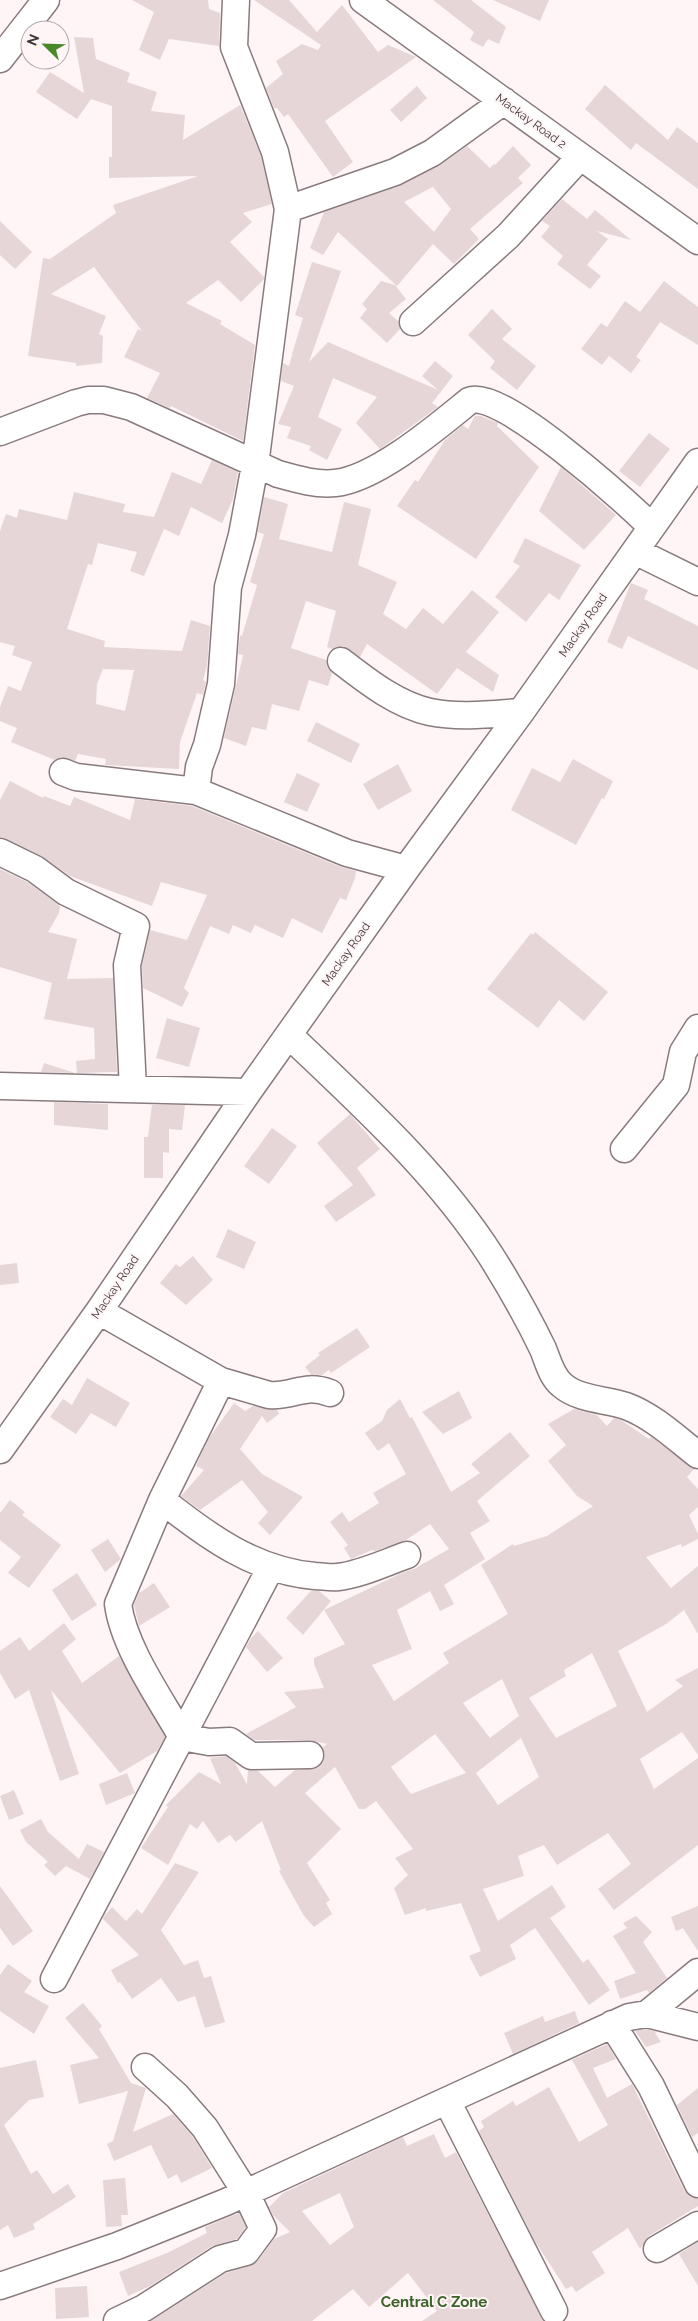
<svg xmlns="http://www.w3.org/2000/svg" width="698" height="2321" viewBox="0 0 698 2321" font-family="Raleway,sans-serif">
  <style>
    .building { fill: #e6d6d8; fill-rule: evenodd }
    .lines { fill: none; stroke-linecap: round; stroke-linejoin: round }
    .minor-casing { stroke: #897b7d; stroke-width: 29 }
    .minor { stroke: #fff; stroke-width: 26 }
    .labels { text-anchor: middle; stroke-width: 4; stroke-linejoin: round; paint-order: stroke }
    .street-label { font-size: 12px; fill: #3f3839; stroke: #fff5f6 }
    .quarter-label { font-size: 15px; font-weight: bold; fill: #3a6328; stroke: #fff5f6 }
  </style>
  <rect width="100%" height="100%" fill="#fff5f6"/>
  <path class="building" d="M132,0h76l1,9 11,4 -1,33 -50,-7 -9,21 -21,-10 15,-38z
    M254,0h35l28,32 25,-27 36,47 10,-7 28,12 -91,64 28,41 -20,15 -45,-63 -4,3 -7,-9h-3l-8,-20 17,-14 -7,-13 26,-17 16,6 3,-5z
    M433,0h38l35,27 -7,17 -11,-5 -5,8 -13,-7 4,-8z
    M493,0h56l-9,21z
    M74,37l19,1 3,21 34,14 -3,9 30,10 -6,19 34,4 -2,25 57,-35 21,51 11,48 -29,9 9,9 -22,20 34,35v2l-23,23 -23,-22 -32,23 36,18 -2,3 35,21 -12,96 -72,-35 -1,2 -23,-10 13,-25 -36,-16 14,-28 4,2 -48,-64 -43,27 55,22 -7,18 4,2 -1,27 -26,3v-3l-48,-7 15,-98 7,1 66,-46 -3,-8 85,-29 -89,2v-21h3v-51l-21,-7 -14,20 -41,-27 14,-20 34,21z
    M605,85l63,55 9,-13 21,16v46l-62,-46 -5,7 -46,-41z
    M417,86l10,12 -26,24 -11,-12z
    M467,146l23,22 4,-4 1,1 18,-19 18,19 -13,13 5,5 -53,46 9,10 -25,25 -21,-20 -36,42 -59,-54 -15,23 -13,-7 14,-36 78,-27 37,-19zM433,187l18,22 -17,23 -30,-30z
    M562,199l25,20 8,-9 36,30 -34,-9 11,8 -21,26 14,11 -11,13 -33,-25 6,-8 -22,-19 9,-11 -8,-5z
    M0,221l32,31 -17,17 -15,-14z
    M312,262l29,9 -32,91 19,-20 110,48 -16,-14 13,-15 18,15 -21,27 6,4 -58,42 -24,-26 21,-26 -44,-19 -15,39 24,12 -15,31 -18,-10 2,-4 -24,-8 4,-11 -13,-3 16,-38 -13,-5 2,-18 6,3 3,-11 2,1 -2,-2 11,-36 -8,-3z
    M381,281l14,4 11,14 -17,14 9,8 2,8 -13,14 -27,-25 7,-9 -5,-5z
    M664,281l34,26v38l-38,-23 -24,35 5,3 -10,13 -22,-17 -7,9 -21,-16 20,-26 6,4 18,-26 15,11z
    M492,309l20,20 -10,10 34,27 -19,24 -27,-22 5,-7 -27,-26z
    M475,416h6l17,7 -1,3 42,41 -63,92 -79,-53 18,-26 3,2 27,-42 18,-15 5,4z
    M649,433l21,16 -30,38 -21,-16z
    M212,460l26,12 -5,27 -11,24 -31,-16 -12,29 -15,-7 -20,47 -14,-5 7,-19 -39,-9 -6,22 -4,-1 -21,65 38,12 -1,6 78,4 9,-31 19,6 -3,40 -4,14 3,2 -3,13 -6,-2 -17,49 -1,27 -74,-4 1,-6 -28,-5 -3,7 -14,-4 -6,3 -44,-18 6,-14 -17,-7v-14l8,-21 13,5 11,-29 -20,-7 3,-9 -15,-4v-111l6,-17 11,4 2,-9 48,11 7,-28 51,12 -2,8 31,5 18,-45 29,12zM103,669l31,1 -9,41 -29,-7 1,-20z
    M561,467l55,48 -32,35 -45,-39z
    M264,497l24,7 -9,35 53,13 12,-50 27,7 -13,56 39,17 -14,32 23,15 17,-21 20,16 29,-34 27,22 -33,40 33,23 -6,17 -36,-24 -20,26 -70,-50 -7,13 -17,-11 -11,3 -5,-2 9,-36 -30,-10 -15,47 35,12 1,7 5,6 -4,13 -19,-6 -10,31 -27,-7 -6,26 -14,-3 -6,19 -22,-8 19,-83 -5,-1 2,-19 2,1 15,-51 -7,-3 14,-48 -6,-2z
    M525,538l56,27 -22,35 -10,-7 -23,29 -31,-25 25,-31 -7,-4z
    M631,583l17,7 -4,9 54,27v44l-70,-34 -6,13 -15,-7z
    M316,722l44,22 -9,19 -44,-22z
    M573,759l40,22 -9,18 -2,-1 -26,47 -65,-35 21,-42 28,14z
    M398,764l14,27 -34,19 -15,-26z
    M297,773l23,11 -13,28 -23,-10z
    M10,781l33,17 1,-2 26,10 4,-9 56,23 5,-21 57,7 149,61 15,4 -1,7 -9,22 -6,-2 -18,35 -30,-15 -9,20 -28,-13 -4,8 -18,-8 -4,9 -19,-8 -26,62 5,5 -7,14 -39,-19 -1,-22 8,-36 37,10 20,-45 -46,-13 -9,24 -82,-30 -28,-20 -42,-19v-37z
    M0,869l27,13 33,24 -1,7 -11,19 29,7 -10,40 46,-1 4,94 -40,1 -1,-12 19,-2 -1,-31 -50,-9 8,-36 -52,-16z
    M535,932l73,60 -24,29 -25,-21 -21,28 -51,-39 44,-56 2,2z
    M167,1018l33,10 -11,39 -33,-9z
    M44,1063l31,10 -34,-1z
    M54,1102l54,2v26l-54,-5z
    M152,1105h33l-3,25 -13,-1v24l-6,-1v26h-19v-41h4z
    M350,1114l30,35 -23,19 19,27 -40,27 -12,-16 29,-21 -36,-42z
    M272,1128l25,18 -28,38 -25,-18z
    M228,1229l28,13 -12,27 -28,-12z
    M193,1256l20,24 -27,25 -26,-22 16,-19 4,3z
    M17,1263l2,20 -19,2v-20z
    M357,1328l13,19 -39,26 -2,-3 -7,5 -11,-1 -6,-7 15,-12 -2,-2z
    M87,1378l43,25 -14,24 -25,-14 -15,21 -26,-17 13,-18 9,6z
    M459,1391l13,27 -29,16 -21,-22z
    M400,1399l10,19 2,-1 39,75 29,-19 -9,-9 39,-32 20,24 -53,45 13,20 -20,12 15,26 -41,26 10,19 -14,7 -10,-20 -33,19 15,39 -40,16 22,36 55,-38 -6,-10 65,-39 -27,-49 32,-21 1,2 33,-10 46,-30 -16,-10 -29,-35 18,-16 -18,-21 26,-15 23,6 10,11 7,-8 7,2 28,19 2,-2 43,32 -7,8 11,12v18l-9,8 9,19v5l-16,8 -1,-3 -35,13 25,31 27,-22v68l-14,-24 -18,14 -48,27 29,61 36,-26 -8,-6 23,-12v87l-16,-23 -42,27 14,30 44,-31v87l-84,65 -16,-21 33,-25 -23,-31 -51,32 -13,-20 -26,11 6,20 -41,13 15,32 54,-36 14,22 -16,11 33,45 5,-4 22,31 -21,15 -54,-77 -25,17 6,14 -36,18 -11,-21 12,-5 -20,-48 -35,8v-3l-21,7 -11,-27 14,-13 -13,-17 18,-9 -37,-48 -11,8h-6l-24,-42 -30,26 36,36 -34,34 23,37 -4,3 6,11 -18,13 -10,-11 -25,-45 2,-1 -19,-49 -26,21 -6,-7 -12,8 -15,-22 -6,8 -7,-5 -22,41 -27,-17 27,-41 -2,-2 33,-33 22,12 -11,-26 16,-2 9,7 12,21 1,-14 10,1 17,16 20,-17 23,-2 5,-6 2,-8 -2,-7 4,-3 -17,-4h-56l-8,-6 50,-27 -12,-15 40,-4 -10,-24v-6l31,-14 -21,-34 78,-37 12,-4 35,-20 -19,-25 -24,16 -31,11 -3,-1 -21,9 -7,-11 4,-3 -18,-23 12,-10 7,10 30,-19 -6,-10 33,-19 -17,-31 -11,8 -13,-18 17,-12 5,-11zM592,1653l25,53 -61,32 -27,-40 37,-22 -2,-6zM502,1679l17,37 -29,22 -27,-35zM435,1734l31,39 -55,21 -20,-27zM521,1738l18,39 -41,28 -22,-32z
    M234,1403l11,8 8,-5 24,4 2,4 -12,9 -5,-7 -22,33 22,25 41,23 -33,38 -12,-12 10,-11 -26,-32 -42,30 -19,-14 23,-26 -8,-4 13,-28z
    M10,1500l15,12 -3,3 39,30 -32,43 -21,-15 13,-16 -21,-17v-27z
    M108,1539l13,20 -16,13 -14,-22z
    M77,1573l20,32 -25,16 -20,-31z
    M154,1583l16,24 -31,19 -5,-21 5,-12z
    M311,1591h8l12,10 -28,34 -17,-17z
    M64,1623l12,16 -14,12 20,32 37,-27 46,81 -8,14 -37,22 -69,-83 28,84 -19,7 -31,-91 -14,9 -15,-26v-22l20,-14 9,14z
    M258,1631l25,27 -16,14 -21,-25 5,-9z
    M127,1773l8,20 -29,12 -7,-21z
    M14,1790l10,24 -15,6 -9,-24z
    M41,1819l7,13 31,27 8,-15 17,8 -14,27 -24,-13 -11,10 -11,-11 4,-3 -22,-20 -6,-12z
    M175,1863l24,9 -38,58 23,35 14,-5 6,18 7,-2 14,46 -20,6 -10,-32 -17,6 -17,-24 -29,21 -12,-17 -2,1 -7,-13 28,-15 -36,-36 1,-3 8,-9 14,14 11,-12 5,5z
    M0,1886l33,45 -20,15 -13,-18z
    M698,1906v45l-15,-23 -7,3 -5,-14z
    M636,1916l16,16 -9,10 24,36 -18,15 -2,-3 -27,9 -6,-18 22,-8 -23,-37 14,-8 -4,-5z
    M8,1964l24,17 -8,11 25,14 -15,28 -34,-23v-36z
    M83,2003l19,23 -3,3 32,54 15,5 -13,44 40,-18 20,23 19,31 -31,15 -4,-9 -9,5 -17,-34 -37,16 -7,-17 6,-3 15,-50 -49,13 -9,-39 29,-7 -34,-40z
    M575,2011l4,12 -66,31 -9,-21 39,-17 2,6z
    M646,2029l11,3 -2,1 6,9 -15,5 -11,-16z
    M607,2044l9,15 -23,9 14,30 25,-14 52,106 6,7 8,2v7l-49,30 -9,13 -12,-21 -36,24 13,21 -29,19 -4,-6 -6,3 -30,-46 -57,-112 5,-4 -3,-6 32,-20 3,5 33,-19 30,55 29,-17 -36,-65z
    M36,2060l8,37 -15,3 -25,25 27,49 6,-4 16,24 15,-10 8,13 -43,27 2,5 -21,9 -6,-13 -8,5v-162z
    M698,2088v45l-6,4 -15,-32z
    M434,2134l11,24 11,-6 87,169h-121l15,-10 -29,-38 -39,34 -16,-18 -41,32h-161l75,-48 24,-7 8,-5 16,-22 16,-7 -17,-17 -4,-8 14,-14 120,-56 4,9zM340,2193l14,34 -24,18 -28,-34z
    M125,2178l3,37h-7l1,11 -16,1 -3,-47z
    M239,2213l7,14 -9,12 -25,7 -62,40 -22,10 -9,-24 48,-19 40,-20 -2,-6z
    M698,2242v44l-19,-32z
    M87,2286l2,31 -33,2 -1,-31z"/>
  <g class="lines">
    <g class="minor-casing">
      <path id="minor" d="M236,0l-2,47 41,105 13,57
        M363,0l335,241
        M0,59l46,-59
        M413,322l95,-86 72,-79
        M0,432l76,-29 12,-3h16l27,7 147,67c18,5 38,11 57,9 41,-4 102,-56 134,-82 29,-16 159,103 183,126
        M635,551l63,31
        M341,661c26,20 56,44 89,51 29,6 62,2 91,0
        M63,772l13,5 120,14
        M0,852l35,17 31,23 70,34 -9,39 6,124
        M406,869l-59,-16 -151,-62 3,-24 8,-22 14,-61 7,-97 14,-52 13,-70 33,-256 107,-37 37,-19 72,-52
        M290,1036c71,68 147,136 201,220 17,27 38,64 52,93 5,12 8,27 19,36 17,15 44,14 64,21 27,10 50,32 72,49
        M0,1086l248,6
        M624,1149l52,-64 7,-33 15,-24
        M99,1311l122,70 48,14c25,2 34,-12 61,-2
        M221,1381l-59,119c45,36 93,71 153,76 7,0 15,2 23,1 24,-3 46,-14 69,-22
        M0,1450l99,-139 149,-219 158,-223 115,-157 177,-250
        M162,1500l-44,104c6,44 42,94 64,133l27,5 21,-1 21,15 59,-1
        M54,1979l217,-412
        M647,2014l51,-42
        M612,2024l39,62 47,98
        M447,2101l107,210
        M657,2249l41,-24
        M0,2286l117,-40 109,-44 403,-185 18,-3 51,13
        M117,2321l27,-13 76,-49 26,-7 17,-23 -17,-36 -41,-65 -28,-32 -32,-29"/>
    </g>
    <use href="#minor" class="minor"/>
  </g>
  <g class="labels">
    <g class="street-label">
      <text transform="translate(531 121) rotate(36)" y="4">Mackay Road 2</text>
      <text transform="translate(583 625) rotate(-55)" y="4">Mackay Road</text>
      <text transform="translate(346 954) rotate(-55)" y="4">Mackay Road</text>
      <text transform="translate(115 1287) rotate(-56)" y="4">Mackay Road</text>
    </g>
    <g class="quarter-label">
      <text x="434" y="2307">Central C Zone</text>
    </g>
  </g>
  <g transform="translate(45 45) rotate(293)"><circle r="24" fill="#fff5f6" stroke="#b2a9aa"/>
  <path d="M0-4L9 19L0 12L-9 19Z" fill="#49892a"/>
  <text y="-8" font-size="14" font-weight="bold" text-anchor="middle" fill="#3f3839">N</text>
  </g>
</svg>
